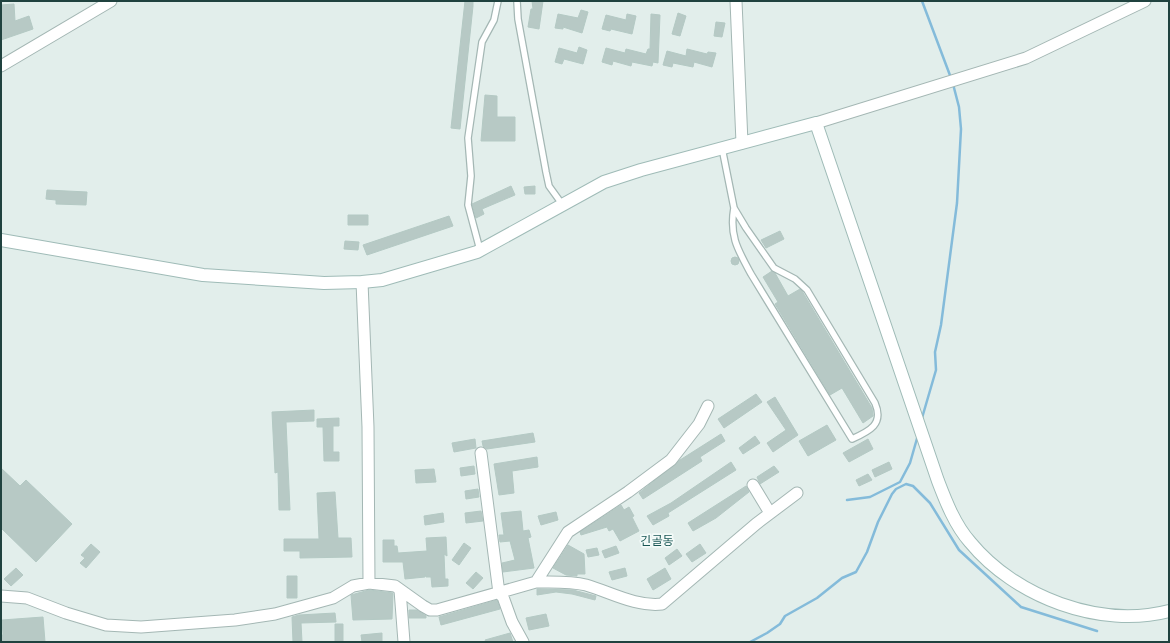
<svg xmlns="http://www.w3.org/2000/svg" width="1170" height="643" viewBox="0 0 1170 643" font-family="'Asap Condensed','Noto Sans KR',sans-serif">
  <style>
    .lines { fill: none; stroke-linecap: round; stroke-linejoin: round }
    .stream { stroke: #84bbda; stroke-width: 2.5 }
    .building { fill: #b7c9c5; stroke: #b4c9c4 }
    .lane-casing { stroke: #a4b7b4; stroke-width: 8 }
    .street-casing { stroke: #a4b7b4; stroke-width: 13 }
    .secondary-casing { stroke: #9fbbb7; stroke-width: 14 }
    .lane { stroke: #fff; stroke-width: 5.5 }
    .street { stroke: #fff; stroke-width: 11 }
    .secondary { stroke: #fff; stroke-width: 12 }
    .labels { text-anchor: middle; stroke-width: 3.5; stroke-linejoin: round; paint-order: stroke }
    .quarter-label { font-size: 12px; fill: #195654; stroke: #f3faf8 }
  </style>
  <rect width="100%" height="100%" fill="#e2eeeb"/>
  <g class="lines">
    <path class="stream" d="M922,1l29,77
      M922,418l14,-48 -1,-18 6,-27 16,-122 4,-74 -2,-22 -6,-23
      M847,500l23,-3 30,-15 10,-19 8,-28
      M750,642l17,-9 13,-9 5,-8 32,-18 25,-20 14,-6 11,-20 11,-30 14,-28 4,-5 10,-5 7,2 17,17 29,47 62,57 76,24"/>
  </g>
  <path class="building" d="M465,1h8v5l-13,123 -9,-1z
    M532,1h11l-4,28 -11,-2 3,-18h2z
    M14,4l1,17 14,-5 4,13 -32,11v-35z
    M581,10l7,2 -6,21 -19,-6v2l-8,-1 3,-14 20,4z
    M678,13l8,3 -6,20 -8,-2z
    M627,14l9,2 -4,18 -21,-5 -1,2 -8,-2 4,-14 20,5z
    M651,14l9,1 -2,48 -5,-1 -1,4 -20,-4 -1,4 -18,-5 -1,4 -10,-3 4,-14 19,5 1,-4 20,5 2,-5h2z
    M716,22l9,1 -3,14 -8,-1z
    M579,47l8,3 -4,14 -19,-5 -2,5 -7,-2 4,-14 18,5z
    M687,49l20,5 1,-2 8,1 -4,14 -18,-5 -1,5 -20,-4 -1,4 -9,-2 4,-14 19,5z
    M485,95l12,1v21h18v24h-34z
    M511,186l4,9 -33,14 2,5 -8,4 -4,-14z
    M535,186v8h-10l-1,-7z
    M47,190l40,2 -1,13 -30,-1v-4l-10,-1z
    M348,215h20v10h-20z
    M449,216l4,10 -86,29 -4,-10z
    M780,231l4,8 -18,9 -5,-8z
    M345,241l14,1 -1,8 -14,-1z
    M731 261a4 4 0 1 1 8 0a4 4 0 1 1-8 0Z
    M772,271l3,2 13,23 12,-7 2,2 70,117 1,8 -10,7 -21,-35 -12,7 -55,-91 3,-2 -15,-25z
    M756,394l6,8 -38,26 -6,-9z
    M775,397l23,38 -25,17 -6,-9 19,-13 -19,-28z
    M314,410v11l-28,1 4,88h-11l-1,-38 -3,1 -3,-61z
    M339,418v8h-6v26h6v9h-15l-1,-34h-6v-8z
    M827,425l9,15 -28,16 -9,-15z
    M533,433l2,9 -48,7 -4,-3 -1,-5z
    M721,434l4,7 -25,16 2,4 -59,38 -4,-6 41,-33z
    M755,436l5,7 -17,11 -4,-6z
    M475,439l1,9 -22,4 -2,-9z
    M868,439l5,10 -24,13 -6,-9z
    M537,457l1,10 -26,4 2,22 -15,2 -5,-31z
    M731,462l5,8 -68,43 1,3 -16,9 -6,-9 24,-13z
    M889,462l3,7 -17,8 -3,-7z
    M474,466l1,8 -14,2 -1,-8z
    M774,466l5,6 -19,12 -3,-7z
    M1,468l19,18 6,-6 46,44 -36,38 -35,-34z
    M434,469l2,13 -20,1 -1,-13z
    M868,474l4,6 -13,6 -3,-6z
    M746,486l3,6 -33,26 -23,13 -5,-8z
    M478,489l1,8 -13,2 -1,-8z
    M335,492l3,46h13l1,19 -52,1v-7h-16v-12h35l-2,-46z
    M621,505l3,5 5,-3 5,9 -2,1 7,14 -19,10 -7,-12 -4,2 -2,-4 -26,8 -1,-3z
    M481,511l2,10 -17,2 -1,-10z
    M521,511l2,20 6,-1 2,7 -3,1 6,30 -31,4 -1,-9 13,-3 -5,-19 -10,1 -1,-7h5l-3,-22z
    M556,512l2,8 -17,5 -3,-9z
    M443,513l1,9 -19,3 -1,-9z
    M446,537l1,19 -3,-2 1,25h3v7l-16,1 -1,-10h-5l-1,-3v3l-20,2 -2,-17h-20v-22h11v6h3l1,7 29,-2 -1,-13z
    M464,543l7,5 -12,17 -7,-5z
    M91,544l9,8 -14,16 -6,-5 5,-5 -4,-3z
    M700,544l6,9 -14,9 -6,-8z
    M568,545l16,9 1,20h-8v2l-11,-1 -13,-7z
    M616,546l3,7 -14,5 -3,-7z
    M597,548l2,7 -11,2 -2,-7z
    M677,549l5,7 -13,9 -4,-7z
    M16,568l7,7 -12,11 -7,-7z
    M625,568l2,8 -15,4 -3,-8z
    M665,568l6,11 -18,11 -6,-11z
    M476,572l7,6 -10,11 -7,-6z
    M287,576h10v22h-10z
    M537,589l36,1 23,6 -1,4 -23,-6 -16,-2 -19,3z
    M369,590l24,3 -1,26 -39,1 -2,-25z
    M497,600l3,9 -59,16 -2,-8z
    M409,610h8l9,6v2h-17z
    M335,613l1,9 -35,1 1,19h-9l-1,-25 7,-2z
    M546,614l3,12 -20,4 -3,-12z
    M43,617l2,25h-44v-7h2l-1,-15z
    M335,624h8v18h-8z
    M382,633v9h-20l-1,-7z
    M510,633l3,9h-27l-1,-2z"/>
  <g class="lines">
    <g class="lane-casing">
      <path id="lane" d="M517,1l1,18 28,153 3,14 13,18
        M722,148l12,60 12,20 28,40 21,11 12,11 68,113c9,21 -5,28 -23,36l-101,-165c-13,-24 -22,-38 -17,-66
        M480,250l-12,-45 3,-29 -3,-38 14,-96 12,-22 4,-19"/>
    </g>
    <g class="street-casing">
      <path id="street" d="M736,1l6,142
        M1,66l110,-65
        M816,123l210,-65 119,-57
        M362,282l6,145 1,156
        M481,453l18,140 4,4 9,25 11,20
        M753,485l17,28
        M536,582c16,0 34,-1 50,3 24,7 50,22 76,19l94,-80 41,-31
        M400,590l4,52
        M1,596l26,2 39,15 40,12 35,2 94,-7 40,-6 58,-16 20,-12 16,-3 26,3 28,20 7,4h7l99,-28 32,-50 60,-40 43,-32 28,-36 9,-18"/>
    </g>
    <g class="secondary-casing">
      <path id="secondary" d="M1,240l202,35 121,8 38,-1 20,-2 95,-28 127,-70 37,-12 175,-47 122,358c8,21 17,44 32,61 45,55 130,87 199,69"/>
    </g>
    <use href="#lane" class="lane"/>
    <use href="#street" class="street"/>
    <use href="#secondary" class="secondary"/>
  </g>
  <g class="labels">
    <g class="quarter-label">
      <text x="657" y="545">긴골동</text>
    </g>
  </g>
  <rect width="1170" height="643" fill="none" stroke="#20423f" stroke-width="4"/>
</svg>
